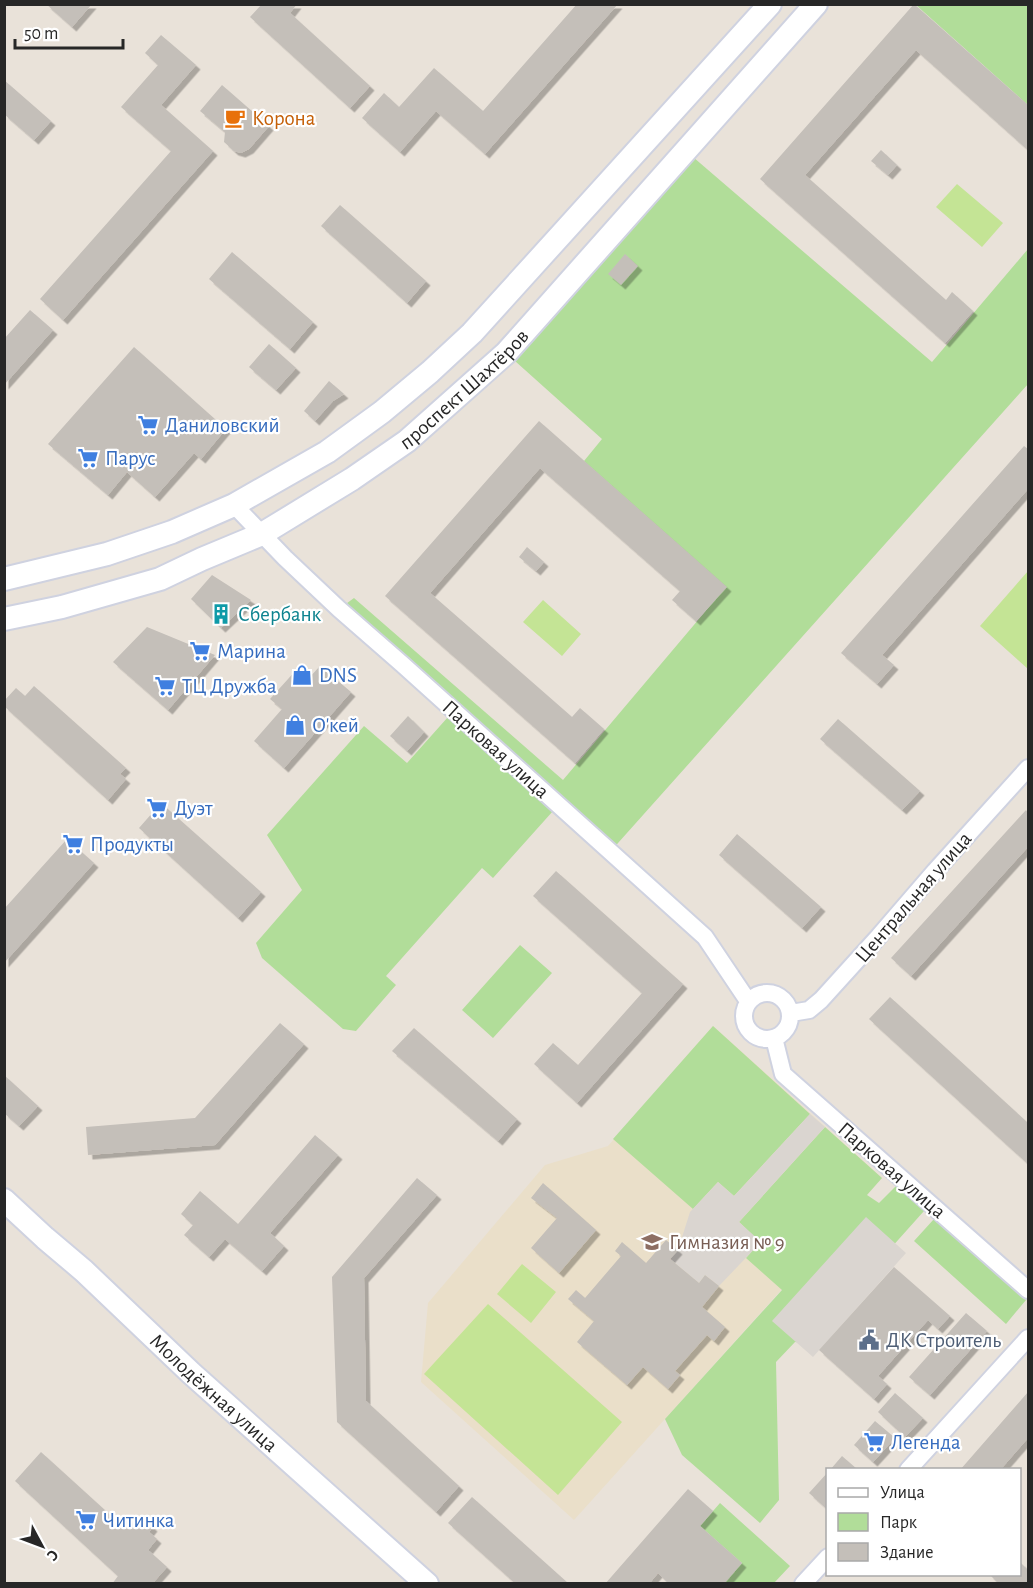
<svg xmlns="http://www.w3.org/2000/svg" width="1033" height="1588" viewBox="0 0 1033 1588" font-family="'Alegreya Sans',sans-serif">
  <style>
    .education { fill: #eadfc9 }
    .green { fill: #b1dd99 }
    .pitch { fill: #c4e495 }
    .plaza { fill: #dad5d0 }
    .building { fill: #c4bfb9; filter: url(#shadow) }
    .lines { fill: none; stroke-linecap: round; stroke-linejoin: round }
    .street-casing { stroke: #cfd2e0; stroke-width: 20 }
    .secondary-casing { stroke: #cfd2e0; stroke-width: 26 }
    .street { stroke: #fff; stroke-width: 16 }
    .secondary { stroke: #fff; stroke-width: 22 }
    .labels { text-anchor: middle; stroke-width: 4.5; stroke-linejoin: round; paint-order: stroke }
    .food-label { font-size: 21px; fill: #c56008; stroke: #fff; text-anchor: start }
    .street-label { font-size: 21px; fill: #272727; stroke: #fff }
    .shop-label { font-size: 21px; fill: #366cbe; stroke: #fff; text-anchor: start }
    .culture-label { font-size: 21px; fill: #0d838f; stroke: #fff; text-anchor: start }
    .education-label { font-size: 21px; fill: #785e54; stroke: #fff; text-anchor: start }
    .service-label { font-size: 21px; fill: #4e5e75; stroke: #fff; text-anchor: start }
  </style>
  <defs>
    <filter id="shadow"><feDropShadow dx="4.5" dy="4.5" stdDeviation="0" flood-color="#0004"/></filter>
  </defs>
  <rect width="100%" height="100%" fill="#e9e2d9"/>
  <path class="education" d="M713,1026l169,152 -308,342 -153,-138 7,-79 117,-138 63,-19z"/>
  <path class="green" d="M916,5h112v100z
    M686,151l246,211 96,-113v135l-418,468 -271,-243 15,-11 209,182 163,-193 -142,-126 18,-22 -96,-86z
    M448,717l105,94 -60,67 -11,-10 -96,108 10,9 -40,46 -13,-2 -81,-71 -6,-15 46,-53 -35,-55 97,-109 43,37z
    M520,945l32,28 -59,65 -31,-28z
    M713,1026l97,88 -76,82 -16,-14 -25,27 -80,-70z
    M825,1127l57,51 -15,17 12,8 17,-17 28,25 -118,132 -11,-1 -19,20 3,138 -19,23 -78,-68 -17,-36 117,-129 -36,-32 14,-16 -21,-20z
    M934,1219l92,81 -20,24 -92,-83z
    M720,1503l70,63 -16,17h-50l18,-20 -42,-37z"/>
  <path class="pitch" d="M957,184l46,39 -21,24 -46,-40z
    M1028,571v98l-48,-43z
    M543,600l38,34 -19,22 -39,-34z
    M522,1264l34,28 -25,31 -34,-29z
    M488,1304l134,118 -64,73 -134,-121z"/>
  <path class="plaza" d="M810,1114l15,13 -86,95 22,20 -42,44 -14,-11 -6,8 -29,-24 8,-9 12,-38 28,-30 16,14z
    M866,1217l40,36 -93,104 -41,-36z"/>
  <path class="building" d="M46,4h46l-20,23z
    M262,4h35l-7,9 80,73 -20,22 -100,-91z
    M577,4h41l-133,150 -49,-43 -36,41 -38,-34 22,-25 15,14 35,-39 49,43z
    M914,4l114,101v45l-112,-100 -111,125 141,125 6,-8 21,19 -28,32 -185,-164z
    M161,35l35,30 -35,40 52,46 -150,169 -23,-21 131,-148 -50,-44 37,-42 -13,-12z
    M4,80l47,41 -17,19 -30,-26z
    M222,85l47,41 -20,23 -8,4 -7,-2 -10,-9 1,-10 -25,-21z
    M881,150l16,15 -9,10 -17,-14z
    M340,205l86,76 -19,22 -86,-77z
    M232,252l81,70 -23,27 -81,-70z
    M625,254l13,12 -17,19 -13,-11z
    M30,310l23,20 -49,55v-46z
    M269,344l27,24 -20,22 -27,-23z
    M134,347l92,82 -25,30 -7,-6 -39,44 -28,-25 -19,23 -60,-51z
    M329,381l15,13 -11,7 -18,20 -11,-10z
    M539,421l188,166 -31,34 -24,-21 8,-9 -140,-123 -110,125 142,124 8,-9 24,21 -29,34 -190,-167z
    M1024,446l4,3v40l-146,166 12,10 -17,19 -36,-31z
    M527,547l17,15 -8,9 -17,-14z
    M212,575l39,25 -30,28 -30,-29z
    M147,627l68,28 -47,55 -55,-48z
    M320,666l31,26 -67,76 -30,-27 28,-32 -12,-10 27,-30 11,10z
    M34,686l92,82 -6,6 6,5 -18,21 -104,-94v-5l12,-13 9,8z
    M408,716l16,16 -17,19 -17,-15z
    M838,719l82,72 -18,19 -82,-71z
    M161,803l100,89 -23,26 -99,-90z
    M1026,810l2,3v34l-117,129 -20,-18z
    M737,834l84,73 -19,21 -83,-73z
    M67,839l27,24 -90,100v-54z
    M556,871l127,113 -106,119 -43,-39 19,-21 25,22 64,-72 -109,-97z
    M890,997l138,126v41l-159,-145z
    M280,1023l24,21 -89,101 -127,10 -2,-28 109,-9z
    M414,1028l103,91 -19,22 -106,-90z
    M4,1075l34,31 -19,20 -15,-13z
    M315,1135l23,20 -68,78 14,13 -22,25 -37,-32 -16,18 -25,-22 9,-10 -12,-11 19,-23 38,33z
    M417,1178l20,17 -73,83 2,123 93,85 -23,26 -99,-90 -5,-145z
    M543,1183l53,47 -37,43 -28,-25 26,-30 -26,-20z
    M666,1240l12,10 -8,9 29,24 6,-8 14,11 -17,21 23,20 -11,14 -7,-6 -32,36 5,4 -12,14 -25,-22 -16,18 -50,-43 17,-21 -26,-22 8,-9 9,8 36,-42 -6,-5 7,-9 24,21z
    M894,1267l56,49 -12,13 -10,-9 -50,56 9,8 -13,15 -55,-49z
    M966,1313l21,18 -57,64 -21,-18z
    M1028,1392v46l-28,32h-40z
    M895,1393l28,25 -18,19 -27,-25z
    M875,1421l20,17 -22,24 -19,-17z
    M41,1452l77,70 6,-7 11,11 7,-8 11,9 -4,5 8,7 -9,11 19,17 -15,17h-40l6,-8 -103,-95z
    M842,1456l16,14h-28z
    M828,1472v38l-19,-17z
    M688,1489l25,22 -13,15 42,37 -18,21h-55l-11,-11 -9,11h-44z
    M472,1497l97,87h-53l-68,-61z
    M1020,1562l8,8v14h-29l-10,-10h31z"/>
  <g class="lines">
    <g class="street-casing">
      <path id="street" d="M234,505l51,53 54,51 63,55 303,273 43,64
        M744 1016a23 23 0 1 1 46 0a23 23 0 1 1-46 0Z
        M791,1013l18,-3 12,-10 58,-64 56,-65 93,-103
        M774,1038l9,36 245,216
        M908,1470l120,-132
        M803,1584l25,-27"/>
    </g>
    <g class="secondary-casing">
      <g id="secondary">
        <path d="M4,579l103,-25 65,-22 62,-27 93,-53 55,-40 48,-40 42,-39 298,-329"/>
        <path id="s1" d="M4,619l58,-12 98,-28 42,-20 60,-25 90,-55 55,-38 99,-88 310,-349"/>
        <path id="s2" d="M4,1200l41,38 39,33 107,102 236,211"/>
      </g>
    </g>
    <use href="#street" class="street"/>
    <use href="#secondary" class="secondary"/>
  </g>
  <defs>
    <g id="cafe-bare" transform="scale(1.62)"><path d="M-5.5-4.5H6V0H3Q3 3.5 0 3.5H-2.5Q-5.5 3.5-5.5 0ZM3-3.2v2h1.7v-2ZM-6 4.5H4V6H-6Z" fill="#e8710a" stroke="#fff" stroke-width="2.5" paint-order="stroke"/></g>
    <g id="supermarket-bare" transform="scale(1.62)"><path d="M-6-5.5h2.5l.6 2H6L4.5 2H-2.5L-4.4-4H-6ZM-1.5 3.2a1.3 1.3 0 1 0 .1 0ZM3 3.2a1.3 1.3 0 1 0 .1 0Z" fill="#3f7fe0" stroke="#fff" stroke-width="2.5" paint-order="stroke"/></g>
    <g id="building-bare" transform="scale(1.62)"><path d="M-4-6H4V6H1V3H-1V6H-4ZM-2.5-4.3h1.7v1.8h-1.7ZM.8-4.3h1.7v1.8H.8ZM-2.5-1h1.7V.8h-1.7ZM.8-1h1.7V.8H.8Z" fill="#0f9aa8" stroke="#fff" stroke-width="2.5" paint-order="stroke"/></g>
    <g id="shop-bare" transform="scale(1.62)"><path d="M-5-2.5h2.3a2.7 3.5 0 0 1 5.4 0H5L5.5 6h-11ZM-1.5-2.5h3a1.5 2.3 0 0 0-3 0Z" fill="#3f7fe0" stroke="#fff" stroke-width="2.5" paint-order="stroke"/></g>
    <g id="school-bare" transform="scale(1.62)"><path d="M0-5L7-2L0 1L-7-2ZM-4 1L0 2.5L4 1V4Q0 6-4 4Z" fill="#8d6e63" stroke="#fff" stroke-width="2.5" paint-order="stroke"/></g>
    <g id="civic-bare" transform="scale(1.62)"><path d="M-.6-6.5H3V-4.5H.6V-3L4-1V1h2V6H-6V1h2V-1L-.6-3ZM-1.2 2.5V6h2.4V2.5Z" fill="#5c6f8a" stroke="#fff" stroke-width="2.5" paint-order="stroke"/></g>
  </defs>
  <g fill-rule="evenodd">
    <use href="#cafe-bare" x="235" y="118"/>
    <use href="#supermarket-bare" x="148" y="425"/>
    <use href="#supermarket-bare" x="88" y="458"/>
    <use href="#building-bare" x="221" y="614"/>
    <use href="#supermarket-bare" x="200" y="651"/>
    <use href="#shop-bare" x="302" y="675"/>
    <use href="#supermarket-bare" x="165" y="686"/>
    <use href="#shop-bare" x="295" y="725"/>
    <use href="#supermarket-bare" x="157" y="808"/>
    <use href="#supermarket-bare" x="73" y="844"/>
    <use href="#school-bare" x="652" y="1242"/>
    <use href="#civic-bare" x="869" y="1340"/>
    <use href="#supermarket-bare" x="874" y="1442"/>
    <use href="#supermarket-bare" x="86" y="1520"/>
  </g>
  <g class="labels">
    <g class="food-label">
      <text x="252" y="125">Корона</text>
    </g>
    <g class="street-label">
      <text dy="7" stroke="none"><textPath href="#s1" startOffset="522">проспект Шахтёров</textPath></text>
      <text transform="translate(496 749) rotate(42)" y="7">Парковая улица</text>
      <text transform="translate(913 897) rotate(-49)" y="7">Центральная улица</text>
      <text transform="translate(892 1170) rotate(41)" y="7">Парковая улица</text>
      <text dy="7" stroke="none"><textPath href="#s2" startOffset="285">Молодёжная улица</textPath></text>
    </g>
    <g class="shop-label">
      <text x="165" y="432">Даниловский</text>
      <text x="105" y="465">Парус</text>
      <text x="217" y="658">Марина</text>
      <text x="319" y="682">DNS</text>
      <text x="182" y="693">ТЦ Дружба</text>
      <text x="312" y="732">О'кей</text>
      <text x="174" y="815">Дуэт</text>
      <text x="90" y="851">Продукты</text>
      <text x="891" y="1449">Легенда</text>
      <text x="103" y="1527">Читинка</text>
    </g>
    <g class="culture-label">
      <text x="238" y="621">Сбербанк</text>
    </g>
    <g class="education-label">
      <text x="669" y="1249">Гимназия № 9</text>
    </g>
    <g class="service-label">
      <text x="886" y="1347">ДК Строитель</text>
    </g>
  </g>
  <rect width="1033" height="1588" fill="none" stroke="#272727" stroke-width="12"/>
  <rect x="826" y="1468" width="195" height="108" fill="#ffffff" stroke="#a9a9a9" stroke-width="1.5"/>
  <rect x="838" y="1488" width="30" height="9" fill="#ffffff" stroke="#a9a9a9" stroke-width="1.5"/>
  <text x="880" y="1498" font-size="18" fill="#272727">Улица</text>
  <rect x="838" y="1513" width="30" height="18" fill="#b1dd99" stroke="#a9a9a9" stroke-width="1.5"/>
  <text x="880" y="1528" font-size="18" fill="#272727">Парк</text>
  <rect x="838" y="1543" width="30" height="18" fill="#c4bfb9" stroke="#a9a9a9" stroke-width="1.5"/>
  <text x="880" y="1558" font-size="18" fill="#272727">Здание</text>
  <g transform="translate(42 1546) rotate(131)" stroke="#ffffff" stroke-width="4.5" paint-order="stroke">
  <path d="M0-4.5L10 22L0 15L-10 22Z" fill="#272727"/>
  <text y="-9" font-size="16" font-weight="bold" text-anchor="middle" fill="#272727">С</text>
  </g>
  <path d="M15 39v9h108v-9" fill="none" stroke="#272727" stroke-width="3"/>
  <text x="24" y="39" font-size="18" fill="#272727" stroke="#ffffff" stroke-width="4.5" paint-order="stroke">50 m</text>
</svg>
